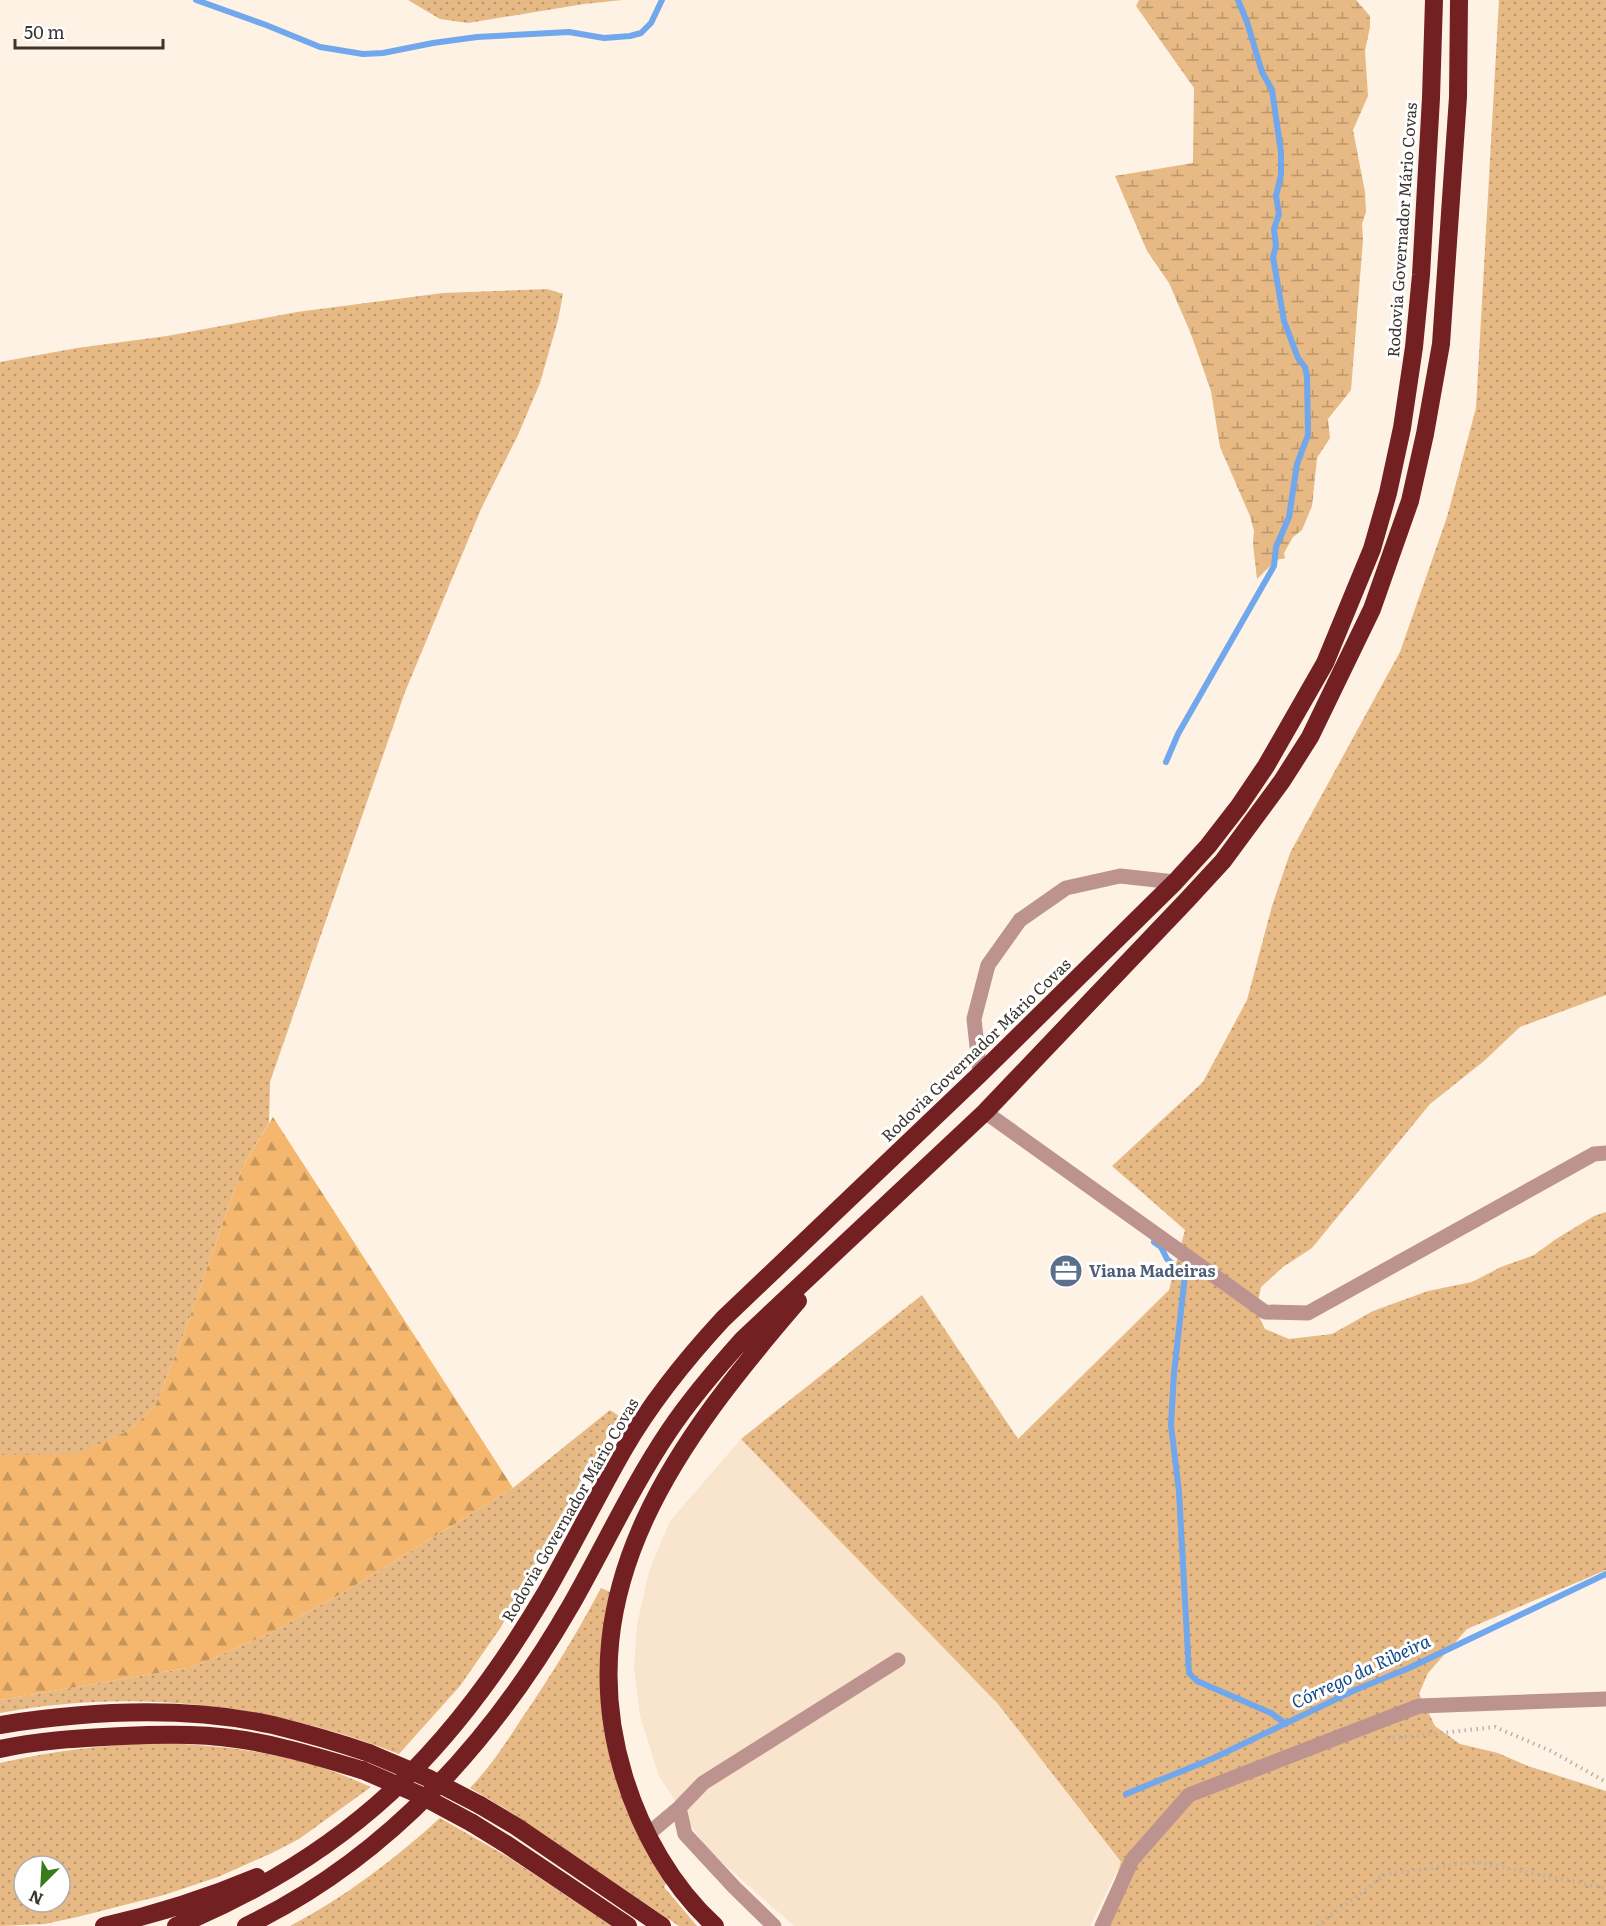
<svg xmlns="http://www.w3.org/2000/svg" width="1606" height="1926" viewBox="0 0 1606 1926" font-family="Literata,serif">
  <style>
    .built { fill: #f9e4cd }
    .grass { fill: url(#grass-dots); fill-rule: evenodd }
    .forest { fill: url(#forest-firs) }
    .wetland { fill: url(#wetland-marsh) }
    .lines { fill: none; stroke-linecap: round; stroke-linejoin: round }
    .stream { stroke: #71a7ec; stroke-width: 6 }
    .path { stroke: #bcb2a6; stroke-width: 4; stroke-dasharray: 1.5 4.5; stroke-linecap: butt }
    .minor { stroke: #bd9390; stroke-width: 15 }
    .highway { stroke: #732023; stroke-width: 18 }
    .highway-bridge { stroke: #732023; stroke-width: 18 }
    .labels { text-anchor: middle; stroke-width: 6; stroke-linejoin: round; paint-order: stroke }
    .street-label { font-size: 16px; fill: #3b352f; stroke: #fff }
    .service-label { font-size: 16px; font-weight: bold; fill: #4e5e75; stroke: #fff; text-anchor: start }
    .water-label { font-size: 18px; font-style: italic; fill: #134a87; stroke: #fff }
  </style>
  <defs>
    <pattern id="grass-dots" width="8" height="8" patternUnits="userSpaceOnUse" patternTransform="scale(1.5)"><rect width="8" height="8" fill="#e6b985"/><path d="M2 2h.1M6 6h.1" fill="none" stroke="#bc976d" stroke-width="1.8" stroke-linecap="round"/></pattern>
    <pattern id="forest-firs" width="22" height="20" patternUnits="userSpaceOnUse" patternTransform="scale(1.5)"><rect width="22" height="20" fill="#f4b76d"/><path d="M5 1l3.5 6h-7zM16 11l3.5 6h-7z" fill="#c7965a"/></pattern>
    <pattern id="wetland-marsh" width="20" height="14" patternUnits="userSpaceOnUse" patternTransform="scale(1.5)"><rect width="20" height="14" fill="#e6b985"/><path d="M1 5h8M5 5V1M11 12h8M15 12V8" fill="none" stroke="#bc976d"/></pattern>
  </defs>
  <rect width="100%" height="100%" fill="#fef2e4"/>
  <path class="built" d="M741,1439l257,265 123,159 -31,63h-296l-88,-78 -47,-72 -19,-60 -6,-49 3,-42 12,-54 21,-50z"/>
  <path class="grass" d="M408,0h214l-38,4 -116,19 -28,-4z
    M1499,0h107v995l-86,32 -36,34 -54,43 -118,144 -29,19 -22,20 -5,23 9,19 24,10 43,-5 41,-23 55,-20 44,-9 29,-15 33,-12 22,-16 38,-23 12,-4v358l-139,59 -39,44 -9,21 16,32 25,18 38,9 30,13 78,25v135h-506l21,-64 -123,-158 -257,-265 181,-144 96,144 151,-149 16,-60 -73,-64 91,-84 44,-82 25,-94 18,-53 110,-201 47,-135 29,-109z
    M547,289l16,5 -5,26 -18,63 -22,52 -37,74 -76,183 -135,390 -1,41 -26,43 -61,173 -27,67 -25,24 -53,25h-77v-1093l77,-14 90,-12 130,-24 146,-19z
    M610,1410l9,6 -61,105 -57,106 -41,59 -61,68c-129,-50 -263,-66 -399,-41v-13l193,-33 75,-33 78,-43 167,-103z
    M601,1588l9,4c-21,105 -6,202 57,290l-3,5 33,39h-18l-175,-118 -34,-20c20,-21 36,-45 52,-70 29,-42 55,-85 79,-130z
    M168,1743c52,3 105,8 155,25 16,5 32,12 48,19l-72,52 -27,14 -54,24 -54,18 -87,22 -32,7 -45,2v-163c56,-13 111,-19 168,-20zM24,1866h36v36h-36z
    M440,1818l68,39 104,69h-322c55,-29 105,-67 150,-108z"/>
  <path class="forest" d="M273,1117l240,371 -167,103 -78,43 -75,33 -193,33v-245l77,-1 53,-24 25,-24 27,-67 61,-173z"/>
  <path class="wetland" d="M1139,0h217l14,16v11l-5,24 3,45 -15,34 12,62 1,20 -4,12 1,16 -12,150 -23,29 2,19 -13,20 -5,48 -10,24 -9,7 -9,16 1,5 -9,2 -19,19 -4,-35 1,-13 -4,-15 -30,-69 -9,-56 -20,-57 -22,-51 -22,-32 -32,-75 78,-13 1,-75 -58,-82z"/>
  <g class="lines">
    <path class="stream" d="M196,0l70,25 54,22 43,7 20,-1 50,-10 44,-6 92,-5 35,6 26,-2 11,-3 10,-10 11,-23
      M1166,762l12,-28 96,-168 2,-19 13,-30 8,-53 11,-29 -1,-59 -2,-9 -7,-9 -14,-37 -11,-64 3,-11 -2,-17 5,-15 -3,-18 5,-21v-23l-9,-62 -10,-18 -15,-50 -9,-22
      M1154,1242l7,5 6,12 18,16 -11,98 -3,52 8,67 10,181 8,8 74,32 15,11
      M1126,1794l88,-36 141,-68 54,-22 197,-94"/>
    <path class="path" d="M1387,1739l108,-12 56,24 55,31
      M1317,1926l69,-52 90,-12 130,26"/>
    <path class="minor" d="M980,1074l-6,-55 14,-54 32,-45 46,-32 54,-12 55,6
      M985,1112l280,200 43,1 286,-159 12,-1
      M647,1835l32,-27
      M774,1926l-40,-39 -49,-53 -6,-26 24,-25 195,-123
      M1102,1926l30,-66 57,-65 230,-89 187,-7"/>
    <path class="highway" d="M0,1725c87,-14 186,-19 273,0 32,8 64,17 96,28
      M0,1749c41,-9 81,-11 123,-13 38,-2 77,-3 114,3 43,6 84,19 125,31
      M480,1805l37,22 145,99
      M472,1823l34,21 122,82
      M104,1926c53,-12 103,-28 153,-49
      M176,1926c173,-71 276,-174 370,-334 27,-47 51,-96 78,-143 28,-48 62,-90 99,-130l257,-245 195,-192 33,-36 31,-40 27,-40 59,-103 47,-114 16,-56 14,-65 12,-81 7,-72 10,-177 3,-98
      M246,1926c142,-68 248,-187 325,-321 33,-58 61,-119 98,-174 22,-33 48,-63 74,-92l242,-227 202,-212 36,-39 59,-80 28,-44 62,-128 38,-108 15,-67 16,-90 17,-247 1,-97
      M715,1926c-43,-39 -74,-94 -91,-150 -58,-190 57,-339 174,-475"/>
    <path class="highway-bridge" d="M369,1753l59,25 52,27
      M362,1770l58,25 52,28"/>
  </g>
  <defs>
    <g id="office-disc" transform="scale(1.725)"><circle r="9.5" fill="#5c6f8a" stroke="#fff"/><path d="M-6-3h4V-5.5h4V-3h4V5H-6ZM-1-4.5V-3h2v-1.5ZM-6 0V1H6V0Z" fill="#fff"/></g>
  </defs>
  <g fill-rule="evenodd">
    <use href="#office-disc" x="1066" y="1271"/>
  </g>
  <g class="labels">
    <g class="street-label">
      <text transform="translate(1402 230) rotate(-86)" y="6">Rodovia Governador Mário Covas</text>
      <text transform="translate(976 1050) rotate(-44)" y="6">Rodovia Governador Mário Covas</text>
      <text transform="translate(570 1510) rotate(-60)" y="6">Rodovia Governador Mário Covas</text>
    </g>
    <g class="service-label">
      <text x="1089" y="1277">Viana Madeiras</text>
    </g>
    <g class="water-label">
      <text transform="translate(1361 1672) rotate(-25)" y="6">Córrego da Ribeira</text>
    </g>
  </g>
  <g transform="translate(42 1884) rotate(204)"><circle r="28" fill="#ffffff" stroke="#b1aeac" stroke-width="1.5"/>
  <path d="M0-4.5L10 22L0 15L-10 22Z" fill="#397b1c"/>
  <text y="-9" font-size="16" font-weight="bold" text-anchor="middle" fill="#3b352f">N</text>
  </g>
  <path d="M15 39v9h148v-9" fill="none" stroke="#3b352f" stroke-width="3"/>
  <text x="24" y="39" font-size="18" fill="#3b352f" stroke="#ffffff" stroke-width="4.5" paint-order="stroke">50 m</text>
</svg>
